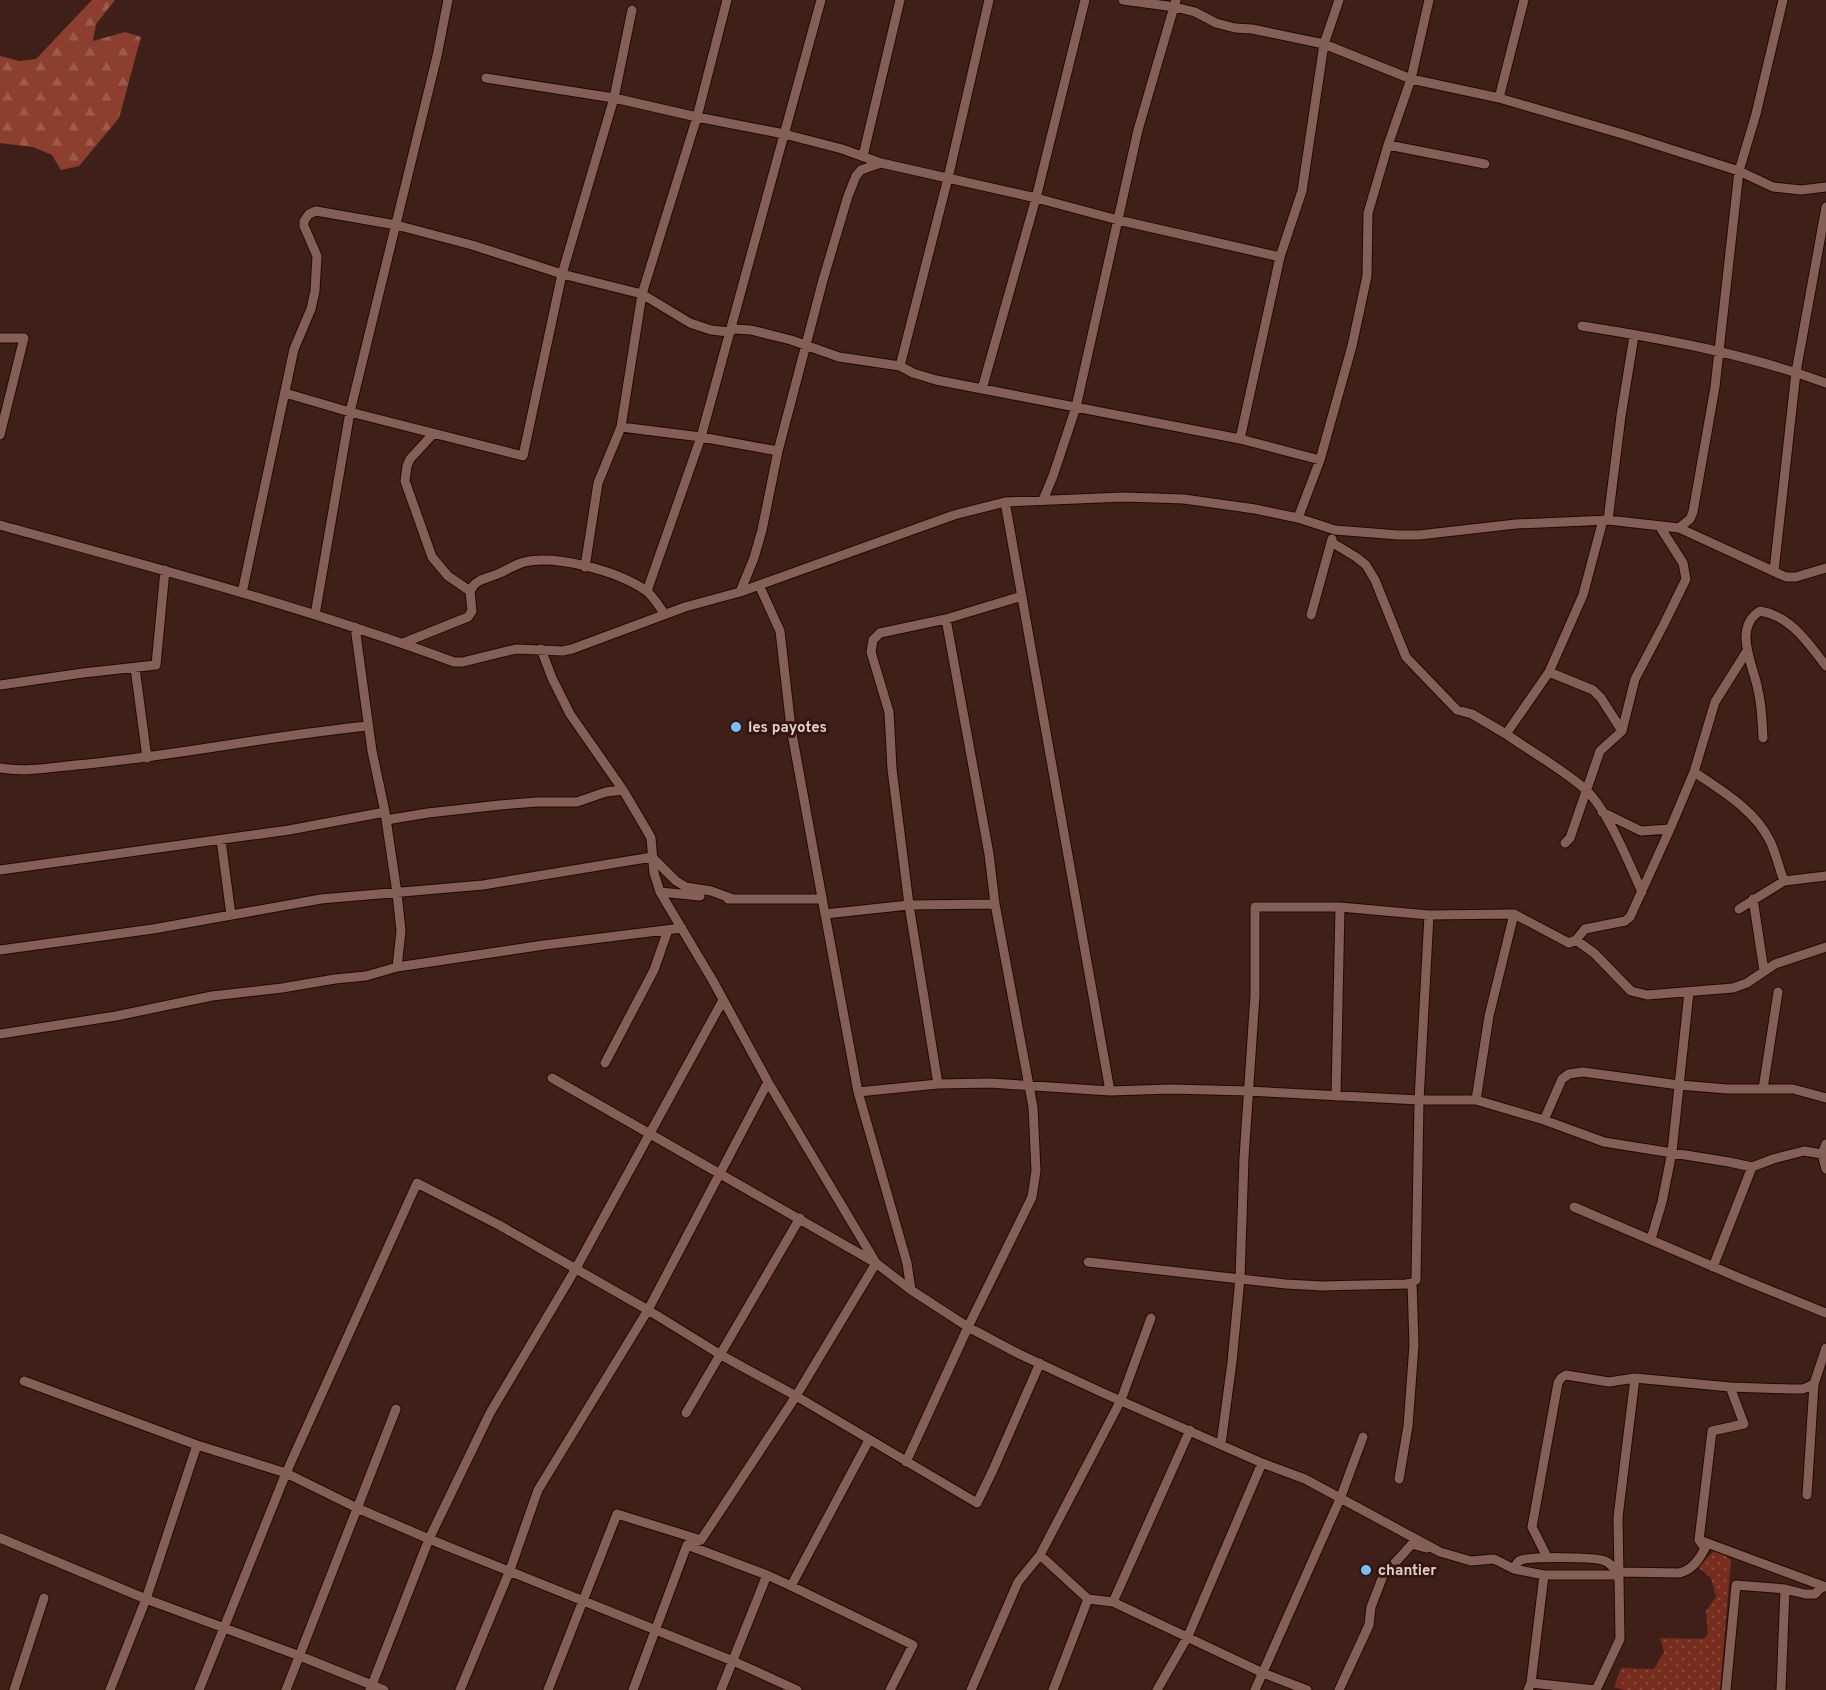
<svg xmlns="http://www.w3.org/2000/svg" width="1826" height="1690" viewBox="0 0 1826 1690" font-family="Overpass,sans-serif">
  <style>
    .grass { fill: url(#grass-dots) }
    .forest { fill: url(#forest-firs) }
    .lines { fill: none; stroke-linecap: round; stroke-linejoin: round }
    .minor-casing { stroke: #240804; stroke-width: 11 }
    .minor { stroke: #835f56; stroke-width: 9 }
    .poi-dot { fill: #77c0f7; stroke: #341610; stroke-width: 2 }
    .labels { text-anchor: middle; stroke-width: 6; stroke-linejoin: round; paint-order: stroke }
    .poi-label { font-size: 15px; font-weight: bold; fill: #e3cec9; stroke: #341610; text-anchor: start }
  </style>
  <defs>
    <pattern id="grass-dots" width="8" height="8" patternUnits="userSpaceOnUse" patternTransform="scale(1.5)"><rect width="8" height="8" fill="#762d1d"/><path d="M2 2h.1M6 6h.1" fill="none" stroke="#894a3c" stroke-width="1.8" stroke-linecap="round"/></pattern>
    <pattern id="forest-firs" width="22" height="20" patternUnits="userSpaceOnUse" patternTransform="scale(1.5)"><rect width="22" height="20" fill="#8c3f2e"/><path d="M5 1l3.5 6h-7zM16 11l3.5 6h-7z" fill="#9c5a4b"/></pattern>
  </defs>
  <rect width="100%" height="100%" fill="#3f2019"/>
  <path class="grass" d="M1716,1549l15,11 -11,130h-96l-10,-3 7,-19 33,1 10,-17 -4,-14 42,1 6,-4 -2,-24 10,-14 -5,-19 -13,-11z"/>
  <path class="forest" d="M92,0h23l-19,24 -3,17 32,-9 16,5 -22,81 -40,48 -18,4 -9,-15 -19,-8 -33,-4v-87l19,5 17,-2z"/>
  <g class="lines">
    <g class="minor-casing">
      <path id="minor" d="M1123,0l52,7 20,5 21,11 19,5 17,1 72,15 87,35 88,19 127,37 113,36 34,16 28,3 25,-3
        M486,78l128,20 83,19 87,17 58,15 39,14 155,35 82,22 162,37
        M1499,98l25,-98
        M1388,145l97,19
        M863,156l37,-156
        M1582,326c83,13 165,28 244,57
        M0,338h24l-24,97
        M900,366l48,-188 41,-178
        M982,389l54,-191 49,-198
        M285,393l65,19 173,44 39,-182 52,-176 18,-88
        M621,427l80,10 77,14
        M433,434l-23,25 -3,7 -2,15 27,76 16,19 22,15
        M1240,439l40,-182 22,-66 22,-147 15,-44
        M1043,500l10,-24 23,-69 62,-277 38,-130
        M1005,502l105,589
        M1298,518l22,-58 32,-114 15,-70 1,-63 20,-68 23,-66 18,-79
        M1603,520l-20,75 -34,77 -43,62c24,17 58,36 80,56 21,19 44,75 56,102
        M1608,520l13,-104 13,-80
        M0,525c152,42 305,82 454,137h8l54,-13 47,2 9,-2 113,-42 55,-15 214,-77 51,-13 119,-5 60,2 71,10 43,9 37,12 63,5h21l97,-11 92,-4 71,8 107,49h10l30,-9
        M1679,528l11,-9 3,-7 22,-125 24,-216 17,-57 27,-114
        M1331,542l25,15 10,8 9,15 31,77 51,53 15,4 34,20
        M585,567l13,-84 23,-56 21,-133 55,-177 30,-117
        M1774,571l22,-199 30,-165
        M759,585l21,46 11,97 34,186 84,-9 -17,-136 -3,-57 -18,-60 2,-12 7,-7 66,-14 76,-23
        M647,591l54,-154 120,-437
        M740,592l14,-34 8,-28 16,-79 45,-171 25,-84 8,-20 5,-6 20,-7
        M242,593l52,-244 17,-40 4,-18 2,-35 -13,-30v-5l5,-7 7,-3 80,14 76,20 90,29 80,20 48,29 21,7 18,2 5,-3 17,1 40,10 48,17 61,9 13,7 23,7 304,59 80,21
        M315,615l35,-203 87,-356 11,-56
        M1311,615l21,-76
        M355,627l17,124 13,61 12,81 4,38 -4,36
        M403,643l65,-26 4,-6 -2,-20c6,-13 17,-12 30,-18 6,-3 13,-7 21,-10 32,-10 96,8 124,27 8,5 14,17 20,24
        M541,649l11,29 18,36 53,76 23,39 5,9 3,35 6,19 53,89 55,101 108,181 35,27
        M135,668l12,90
        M1549,672l44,18 8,8 21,33
        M0,685l83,-12 73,-8 9,-95
        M1763,738c-1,-16 -1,-32 -5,-48 -4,-23 -26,-62 2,-79 31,5 48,32 66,55
        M0,768c29,5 58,-2 87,-4 94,-9 187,-29 281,-38
        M1694,772c27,18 61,38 76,69 6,12 9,27 14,40
        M1602,812l39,19 29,-2
        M386,820l42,-7 72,-8 37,-3h40l29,-10 17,-2
        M221,840l10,75
        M1565,843l5,-5 30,-87 22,-20 13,-52 29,-55 22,-45 -3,-16 -23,-36
        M0,870l289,-40 96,-18
        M660,892l40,4
        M728,899h94
        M1753,899l11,72
        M1739,909l45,-28 42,-5
        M825,914l33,178 49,171 4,27 57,37 51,27 84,39 159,70 43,16 135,73 31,9 23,-2 20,10 30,6h75v-3l60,1c13,-3 20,-13 26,-25l-6,-8 13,-109 32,-7 -14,-37
        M1576,940l9,-11 40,-8 5,-4 40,-88 24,-57 21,-70 32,-51
        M0,950l153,-21 168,-30 162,-14 169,-28 24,24 10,6 25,4 22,8
        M0,1034l116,-18 96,-20 70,-8 53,-9 31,-3 31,-9 147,-22 138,-17
        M605,1063l49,-93 14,-40
        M552,1078l324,185 -80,133 -95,144 -14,5 -54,145
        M938,1084l-29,-179 86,-1 -6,-50 -43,-235
        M1763,1089l15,-97
        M858,1092l80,-8 52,-1 120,8 61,-2 77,2 171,9h57l68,20 60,22 125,20 23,5 21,-8 31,-8 18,3 4,-10
        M1336,1096l4,-189
        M1476,1100l13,-84 25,-102 55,29 7,-3 18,13 37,38 16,4 86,-7 14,-5 28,-19 51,-17
        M1544,1120l18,-41 7,-5 14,-2 96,13 48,4h66l33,9
        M1822,1154l4,15
        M1574,1207l175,75 77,31
        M1651,1239l11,-37 10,-50 17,-160
        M1088,1262l198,22 36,2 84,-2 6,-1 4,-3 3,-180 10,-185
        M1713,1267l39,-100
        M24,1381l173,64 89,28 71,35 72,31 304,122 64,29
        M686,1413l114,-195
        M1221,1444l11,-82 8,-84 4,-120 11,-163v-88h85l89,8 85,-1
        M197,1445l-51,154 154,57 84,34
        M906,1462l62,-135 64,-130 4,-26 -3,-64 -38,-203
        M1399,1479l9,-53 6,-81 -2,-62
        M1807,1495l7,-111
        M0,1538l146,61 -36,91
        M1699,1540l127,47
        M687,1545l80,30
        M1040,1555l48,44 25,3 77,-172
        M1547,1557l-15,-30 26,-144 3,-5 5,-3 43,7 26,-4 95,9 61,2h12l11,-5 12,-36
        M1514,1569c1,-2 3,-7 5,-8 7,-5 78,-4 86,0 6,2 10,9 14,14
        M791,1586l122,59 -23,45
        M1113,1602l150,71 44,17
        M1531,1683l13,-108
        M14,1690l30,-92
        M199,1690l87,-217 131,-290 82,42 149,85 73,45 75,41 181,107 16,-33 47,-107
        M286,1690l110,-281
        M370,1690l59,-151 61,-126 85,-143 148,-270
        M460,1690l50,-120 28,-80 110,-180 120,-228
        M548,1690l69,-176 84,26
        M721,1690l46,-115 24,11 78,-146
        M971,1690l47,-108 22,-27 81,-155 30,-82
        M1053,1690l35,-91
        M1157,1690l31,-54 74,-173
        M1255,1690l85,-191 23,-62
        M1339,1690l30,-65 2,-18 12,-31 29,-32 14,4
        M1528,1690l3,-7 65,7
        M1596,1690l24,-51 -2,-122 17,-139
        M1726,1690l10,-105 49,4
        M1781,1690l4,-101 20,5h10l8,-8"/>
    </g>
    <use href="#minor" class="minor"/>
  </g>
  <g class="poi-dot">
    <circle cx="736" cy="727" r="6"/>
    <circle cx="1366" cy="1570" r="6"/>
  </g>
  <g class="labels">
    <g class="poi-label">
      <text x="748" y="732">les payotes</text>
      <text x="1378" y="1575">chantier</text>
    </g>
  </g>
</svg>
